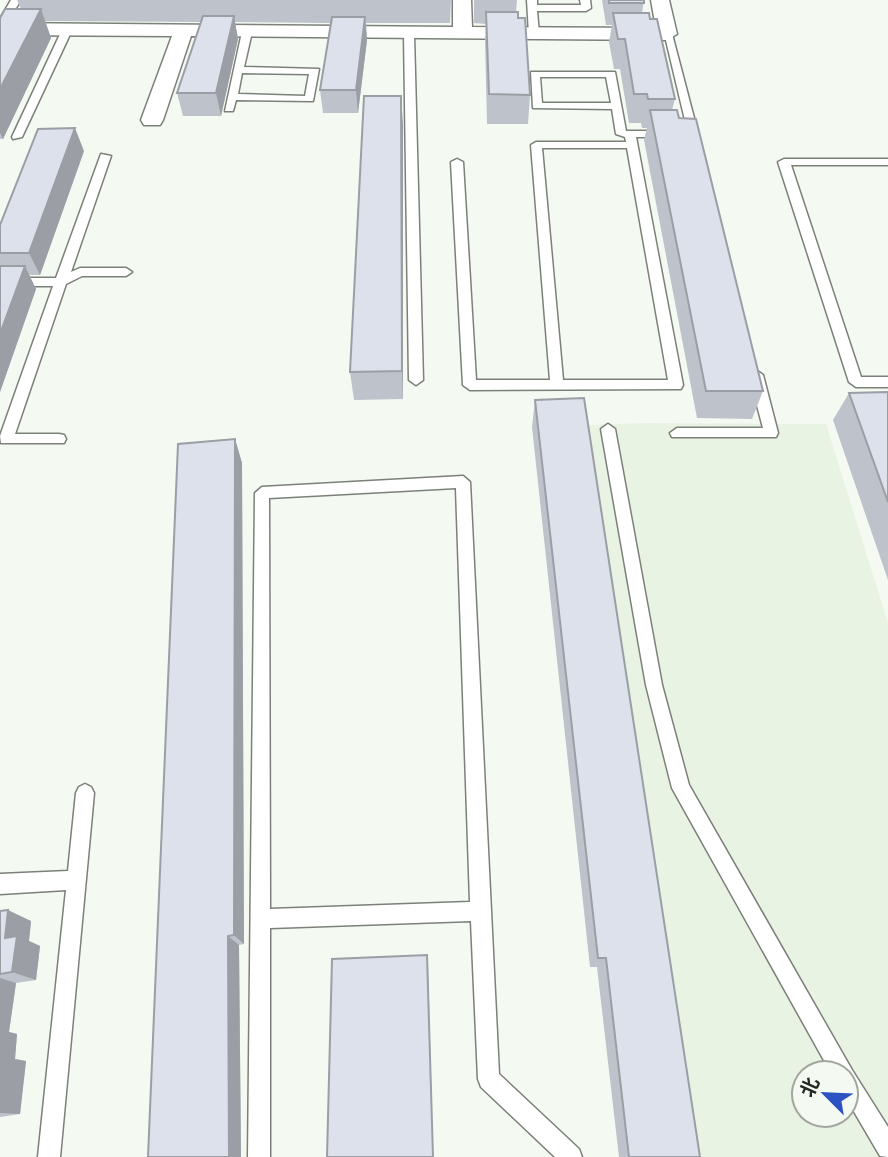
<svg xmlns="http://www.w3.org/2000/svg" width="888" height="1157" viewBox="0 0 888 1157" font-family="'Roboto Serif','Noto Sans SC',serif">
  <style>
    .built { fill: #e8f3e3; fill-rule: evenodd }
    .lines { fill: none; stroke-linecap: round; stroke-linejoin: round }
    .service-casing { stroke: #7b8179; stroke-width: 3 }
    .minor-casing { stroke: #7b8179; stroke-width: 3 }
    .service { fill: #fff; fill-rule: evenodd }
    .minor { fill: #fff; fill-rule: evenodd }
    .wall { fill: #bec2ca }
    .shaded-wall { fill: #9b9ea4 }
    .building { fill: #dde1eb; stroke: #9b9ea4; stroke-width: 2 }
  </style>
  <rect width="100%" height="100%" fill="#f4faf1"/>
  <path class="built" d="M647,423l179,1 62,199v534h-216l-83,-732zM804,1073h42v42h-42z"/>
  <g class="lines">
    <g class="service-casing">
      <path id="service" d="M11,0h10l-18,29 -3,1v-11z
        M527,0h10v5h44l-1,-5h10l1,8 -5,3h-49l2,23 -5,3 -5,-3z
        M67,27l5,3 -50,107 -9,2 -1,-2 50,-107z
        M247,29l5,3 -8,35 75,2 -6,32 -77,-1 -3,11h-8l17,-79zM242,73l67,1 -4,22 -67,-2z
        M409,31l5,3 9,346 -7,5 -7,-5 -5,-346z
        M664,32l8,2 27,103 -1,2 -9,-2z
        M531,72h84l11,59h40l5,3 -5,3h-30l47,248 -2,4 -211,1 -7,-5 -12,-223 6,-3 6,3 13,218h74l-19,-235 5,-3h90l-1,-5 -9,-3 -4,-25 -79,-1zM540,77h66l5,26h-69zM542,148h85l41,232h-105z
        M101,154l10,2 -40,116 9,-4h46l6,4 -6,4h-44l-16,8 -51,150h44l5,1 2,4 -2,4h-63l-1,-7 53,-150h-53v-8h56z
        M888,159v6h-97l70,212h27v10h-32l-7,-5 -71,-220 6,-3z
        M756,370l7,5 15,58 -2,4h-104l-2,-4 7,-5h86l-14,-53z
        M608,424l7,5 47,256 27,100 163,285 36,57v30l-8,-1 -34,-58v-25h-15l-159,-285 -26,-103 -45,-256z
        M463,476l7,6 29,592 80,75 3,8h-27l-74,-70 -3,-8 -7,-158 -201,7v229h-22l7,-664 7,-6zM456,488l14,414 -200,7 -1,-411z
        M85,784l6,3 3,6 -34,364h-22l28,-267 -66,4v-20l68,-3 8,-78 3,-6z"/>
    </g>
    <g class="minor-casing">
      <path id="minor" d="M453,0h18l1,27 184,1 -5,-28h18l8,34 -10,6 -476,-4 -28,84 -3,5h-16l-3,-5 31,-84 -172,-1v-12l453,4z"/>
    </g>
    <use href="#service" class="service"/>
    <use href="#minor" class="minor"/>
  </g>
  <path class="wall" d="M17,0h434l-1,23h-84l1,17 -9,73h-35l-3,-23 11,-67 -96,-1 3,17 -17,77h-38l-6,-23 24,-71 -156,-1 6,17 -48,101h-3v-121l21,-9z
    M474,0h43l-1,12 14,83 -2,29h-41l-2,-83 1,-17 -12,-1z
    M602,0h42l-2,13 33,86 -3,11 7,8 84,273 -11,28 -55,-1 -53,-278 3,-12h-5l-1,-5h-12l-9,-54h-6l-5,-27 3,-17h-6z
    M403,125v274l-49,1 -4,-28z
    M84,151l-44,124h-11l7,14 -36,103v-167z
    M888,392v188l-55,-160 16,-27z
    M535,400l165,757h-81l-22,-190h-7l-58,-540z
    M235,439l7,24 2,481 -5,1 2,212h-93z
    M0,911l31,10 -2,20 11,5 -4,34 -20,3 -7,49 8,2 -2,25 11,2 -6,53 -20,3z"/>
  <path class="shaded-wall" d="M41,9l10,29 -48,101 -3,-6v-44z
    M234,16l4,23 -17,77 -5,-23z
    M365,17l2,23 -9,73 -2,-23z
    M401,96l2,29v274l-1,-28z
    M75,128l9,23 -44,124 -11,-22z
    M25,266l11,23 -36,103v-58z
    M235,439l7,24 2,481 -10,-9z
    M8,910l23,11 -2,20 11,5 -4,34 -24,-8 -7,-34z
    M228,936l11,9 2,212h-12z
    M427,955l1,9 5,193z
    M0,978l16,5 -7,49 8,2 -2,25 11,2 -6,53 -20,-1z"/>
  <path class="building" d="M609,0h35v3h-35z
    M5,9h36l-41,80v-71z
    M486,12h32v6h7l5,77 -41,-1z
    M613,13h36l1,6h7l18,80h-27l-1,-5h-13l-9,-55h-7z
    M203,16h31l-18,77h-39z
    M332,17h33l-9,73h-36z
    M364,96h37l1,275 -52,1z
    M650,110h27l2,8 17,1 67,272h-57z
    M75,128l-46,125h-29v-28l38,-96z
    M0,266h25l-25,68z
    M888,392v110l-39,-109z
    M584,398l116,759h-71l-23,-199h-8l-63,-558z
    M235,439l-1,496 -6,1 1,221h-81l30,-713z
    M8,910l-3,28 12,-2 -5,36 -12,2v-63z
    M427,955l6,202h-106l5,-198z"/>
  <g transform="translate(825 1094) rotate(294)"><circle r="33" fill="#f4faf1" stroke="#a2a69f" stroke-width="2"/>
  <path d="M0-5L12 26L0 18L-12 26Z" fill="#2d52c1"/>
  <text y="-10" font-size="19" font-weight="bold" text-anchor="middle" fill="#262825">北</text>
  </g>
</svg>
